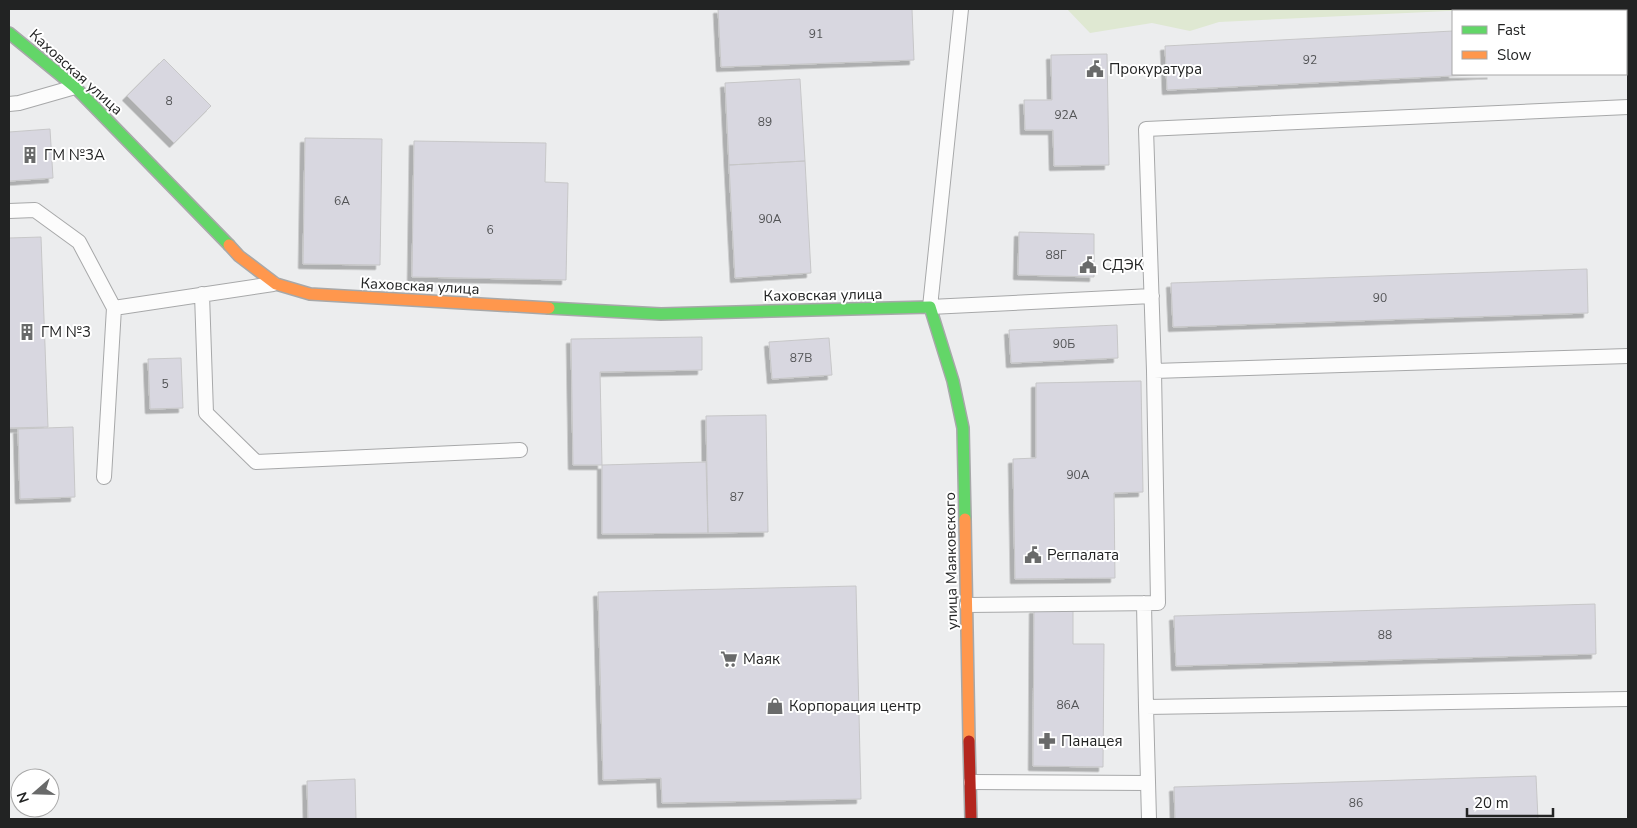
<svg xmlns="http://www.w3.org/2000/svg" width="1637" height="828" viewBox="0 0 1637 828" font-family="'Nunito Sans',sans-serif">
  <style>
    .green { fill: #dfe8d2 }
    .building { fill: #d8d7e0; stroke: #c7c7c8; filter: url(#shadow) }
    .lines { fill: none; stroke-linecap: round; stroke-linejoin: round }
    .lane-casing { stroke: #a7a8a9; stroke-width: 16 }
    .fast-casing { stroke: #a7a8a9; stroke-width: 14 }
    .slow-casing { stroke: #a7a8a9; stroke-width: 14 }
    .jam-casing { stroke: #a7a8a9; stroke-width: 14 }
    .lane { stroke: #fcfcfc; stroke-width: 14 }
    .fast { stroke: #63d668; stroke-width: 11 }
    .slow { stroke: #ff974d; stroke-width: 11 }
    .jam { stroke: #b3261e; stroke-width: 11 }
    .labels { text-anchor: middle; stroke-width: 4; stroke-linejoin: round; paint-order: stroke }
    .number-label { font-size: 12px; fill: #525355 }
    .poi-label { font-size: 15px; fill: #222323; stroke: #fff; text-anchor: start }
    .street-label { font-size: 15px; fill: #222323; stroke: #fff }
  </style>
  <defs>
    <filter id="shadow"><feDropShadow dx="-4.5" dy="4.5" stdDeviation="0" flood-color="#0004"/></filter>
  </defs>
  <rect width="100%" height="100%" fill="#ecedee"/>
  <path class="green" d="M1067,9h423l-271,13 -29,9 -38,-8 -62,10z"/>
  <path class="building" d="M718,9h194l2,51 -193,7z
    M1628,22v45h-2v-44z
    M1453,31v43h39l-325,16 -2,-44z
    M1107,54l2,111 -55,1 -1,-36h-28l-1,-30h28l-1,-45z
    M164,59l47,47 -37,37 -47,-47z
    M800,79l5,82 -76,4 -4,-82z
    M50,129l3,49 -44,3v-49z
    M305,138l77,1 -2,126 -77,-1z
    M414,141l132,2 -1,39 23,1 -2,97 -154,-3z
    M805,161l6,112 -76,5 -6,-113z
    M1019,232l75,2v43l-76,-2z
    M41,237l7,190 -39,1v-190z
    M1587,269l1,44 -415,14 -2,-44z
    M1117,325l1,33 -107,5 -2,-33z
    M702,337v33l-102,2 2,93h-29l-2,-126z
    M829,338l3,37 -60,4 -3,-37z
    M181,358l2,50 -33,1 -2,-50z
    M1141,381l2,111 -29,1 1,85 -100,1 -2,-120 23,-1v-75z
    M766,415l2,117 -60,1 -2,-117z
    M73,427l2,70 -55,2 -2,-70z
    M706,462l2,71 -106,1v-69z
    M856,586l5,213 -199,4 -1,-25 -58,2 -5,-188z
    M1595,604l1,50 -420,12 -2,-50z
    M1034,609h39v35h31l-1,123 -70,-1z
    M1536,776l2,43h-363l-1,-32z
    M355,779l1,40h-48l-1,-38z"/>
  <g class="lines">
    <g class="lane-casing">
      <path id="lane" d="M961,9l-31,298 222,-11
        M9,104l10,-1 56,-16
        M9,211l26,-1 44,32 35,66 159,-24
        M202,294l4,119 50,49 264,-12
        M1154,371l474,-15
        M104,477l10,-169
        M1144,603l2,104
        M967,605l191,-2 -4,-232 -8,-242 482,-22
        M971,782l177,1
        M1149,819l-3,-112 482,-8"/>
    </g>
    <g class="fast-casing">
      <path id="fast" d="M9,33l66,54 154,158
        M549,308l112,6 269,-7 23,74 10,47 2,91"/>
    </g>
    <g class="slow-casing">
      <path id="slow" d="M229,245l10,11 37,28 34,10 239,14
        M965,519l4,222"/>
    </g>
    <g class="jam-casing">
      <path id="jam" d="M969,741l2,78"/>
    </g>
    <use href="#lane" class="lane"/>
    <use href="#fast" class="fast"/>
    <use href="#slow" class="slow"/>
    <use href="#jam" class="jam"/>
  </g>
  <defs>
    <g id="civic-bare" transform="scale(1.35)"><path d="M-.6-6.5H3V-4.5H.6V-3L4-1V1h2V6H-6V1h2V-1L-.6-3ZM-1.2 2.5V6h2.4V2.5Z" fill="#696a6a" stroke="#fff" stroke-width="2.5" paint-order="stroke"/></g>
    <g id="building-bare" transform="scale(1.35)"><path d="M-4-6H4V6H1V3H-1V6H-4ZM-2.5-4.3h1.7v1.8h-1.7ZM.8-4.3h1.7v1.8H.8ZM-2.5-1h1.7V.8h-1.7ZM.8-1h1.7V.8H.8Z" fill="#696a6a" stroke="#fff" stroke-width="2.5" paint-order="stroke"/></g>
    <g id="supermarket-bare" transform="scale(1.35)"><path d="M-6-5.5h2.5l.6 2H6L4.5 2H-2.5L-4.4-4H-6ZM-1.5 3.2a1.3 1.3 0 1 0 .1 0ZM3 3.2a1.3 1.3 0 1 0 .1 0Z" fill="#696a6a" stroke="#fff" stroke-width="2.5" paint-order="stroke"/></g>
    <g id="shop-bare" transform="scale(1.35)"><path d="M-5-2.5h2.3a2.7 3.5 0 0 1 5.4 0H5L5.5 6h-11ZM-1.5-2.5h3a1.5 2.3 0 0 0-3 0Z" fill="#696a6a" stroke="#fff" stroke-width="2.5" paint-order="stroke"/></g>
    <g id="pharmacy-bare" transform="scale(1.35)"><path d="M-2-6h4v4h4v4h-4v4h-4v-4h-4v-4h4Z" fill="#696a6a" stroke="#fff" stroke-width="2.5" paint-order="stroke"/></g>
  </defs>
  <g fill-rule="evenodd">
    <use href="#civic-bare" x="1095" y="69"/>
    <use href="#building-bare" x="30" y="155"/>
    <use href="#civic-bare" x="1088" y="265"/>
    <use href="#building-bare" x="27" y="332"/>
    <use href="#civic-bare" x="1033" y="555"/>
    <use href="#supermarket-bare" x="729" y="659"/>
    <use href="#shop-bare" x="775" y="706"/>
    <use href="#pharmacy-bare" x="1047" y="741"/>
  </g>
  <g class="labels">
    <g class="number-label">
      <text x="816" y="38">91</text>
      <text x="1310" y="64">92</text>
      <text x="169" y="105">8</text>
      <text x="1066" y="119">92А</text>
      <text x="765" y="126">89</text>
      <text x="342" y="205">6А</text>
      <text x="770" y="223">90А</text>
      <text x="490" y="234">6</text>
      <text x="1056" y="259">88Г</text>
      <text x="1380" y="302">90</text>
      <text x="1064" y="348">90Б</text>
      <text x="801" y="362">87В</text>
      <text x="165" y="388">5</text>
      <text x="1078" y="479">90А</text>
      <text x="737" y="501">87</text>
      <text x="1385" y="639">88</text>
      <text x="1068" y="709">86А</text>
      <text x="1356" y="807">86</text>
    </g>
    <g class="poi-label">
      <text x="1109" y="74">Прокуратура</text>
      <text x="44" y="160">ГМ №3А</text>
      <text x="1102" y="270">СДЭК</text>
      <text x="41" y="337">ГМ №3</text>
      <text x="1047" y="560">Регпалата</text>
      <text x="743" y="664">Маяк</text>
      <text x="789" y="711">Корпорация центр</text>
      <text x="1061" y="746">Панацея</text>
    </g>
    <g class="street-label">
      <text transform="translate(76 72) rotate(42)" y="5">Каховская улица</text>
      <text transform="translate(420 286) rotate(3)" y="5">Каховская улица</text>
      <text transform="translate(823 295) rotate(-1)" y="5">Каховская улица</text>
      <text transform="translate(951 561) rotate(-91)" y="5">улица Маяковского</text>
    </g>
  </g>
  <rect width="1637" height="828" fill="none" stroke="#222323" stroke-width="20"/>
  <rect x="1452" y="10" width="175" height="65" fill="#ffffff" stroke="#a7a7a7"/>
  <rect x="1462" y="26" width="25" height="8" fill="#63d668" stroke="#a7a7a7"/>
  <text x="1497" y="35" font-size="15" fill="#222323">Fast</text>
  <rect x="1462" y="51" width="25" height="8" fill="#ff974d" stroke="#a7a7a7"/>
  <text x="1497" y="60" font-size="15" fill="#222323">Slow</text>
  <g transform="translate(35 793) rotate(250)"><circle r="24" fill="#ffffff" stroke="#a7a7a7"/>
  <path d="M0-4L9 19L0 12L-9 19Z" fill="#696a6a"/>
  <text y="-8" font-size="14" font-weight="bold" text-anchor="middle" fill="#222323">N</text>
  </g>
  <path d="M1467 808v8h86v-8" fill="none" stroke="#222323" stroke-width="2.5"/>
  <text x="1474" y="808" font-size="15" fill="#222323" stroke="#ffffff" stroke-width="4" paint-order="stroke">20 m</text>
</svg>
